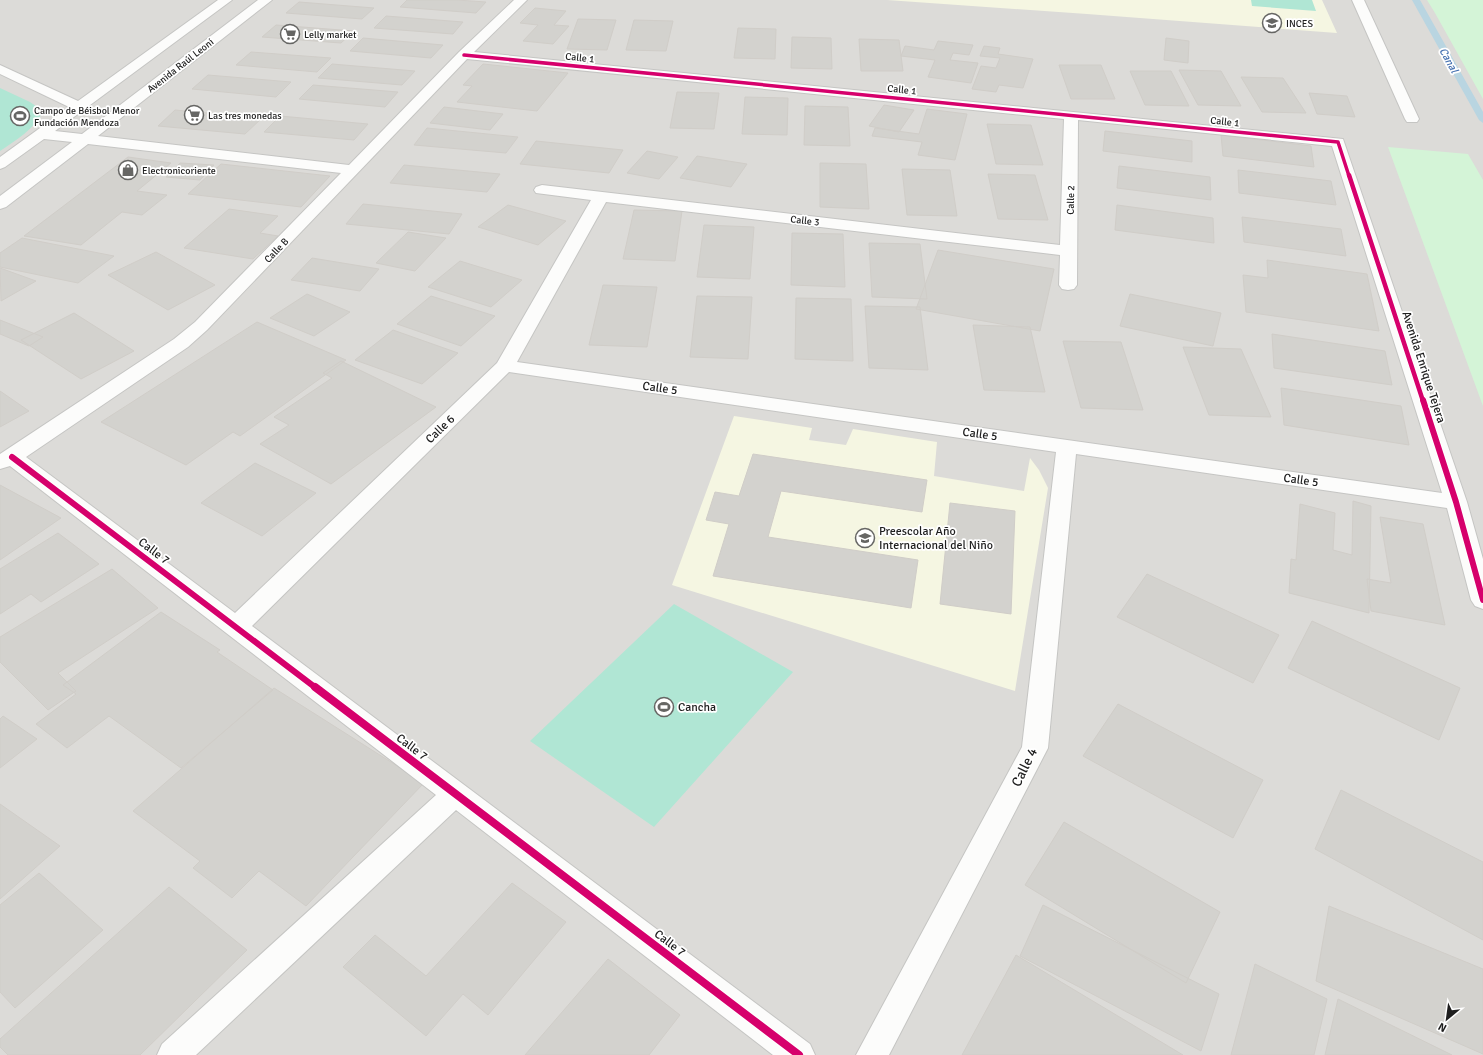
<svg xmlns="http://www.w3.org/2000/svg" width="1483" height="1055" viewBox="0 0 1483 1055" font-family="Signika,sans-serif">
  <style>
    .residential { fill: #dcdbd8 }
    .education { fill: #f5f6e2 }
    .park { fill: #d4f4d7 }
    .pitch { fill: #b0e6d4 }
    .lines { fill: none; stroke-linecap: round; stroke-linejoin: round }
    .stream { fill: #b9d5e1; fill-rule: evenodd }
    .building { fill: #d3d2ce; stroke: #d0cdc8 }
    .minor-casing { stroke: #c5c5c3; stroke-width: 2 }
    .minor { fill: #fcfcfb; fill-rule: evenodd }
    .cycleway-far3-casing { stroke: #fff; stroke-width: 5 }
    .cycleway-far2-casing { stroke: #fff; stroke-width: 6 }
    .cycleway-far1-casing { stroke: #fff; stroke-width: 8 }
    .cycleway-casing { stroke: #fff; stroke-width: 10 }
    .cycleway-far3 { stroke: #d6006c; stroke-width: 3.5 }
    .cycleway-far2 { stroke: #d6006c; stroke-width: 4.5 }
    .cycleway-far1 { stroke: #d6006c; stroke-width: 6 }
    .cycleway { stroke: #d6006c; stroke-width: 8 }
    .labels { text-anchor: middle; stroke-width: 3.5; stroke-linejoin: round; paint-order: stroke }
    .far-poi-label { font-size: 10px; fill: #1e1e1e; stroke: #fff; text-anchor: start }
    .far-street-label { font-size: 10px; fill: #1e1e1e; stroke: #fff }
    .far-water-label { font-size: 11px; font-style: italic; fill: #4772b1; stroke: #fff }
    .street-label { font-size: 12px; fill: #1e1e1e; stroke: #fff }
    .poi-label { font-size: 12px; fill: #1e1e1e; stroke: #fff; text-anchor: start }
    .near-street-label { font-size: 14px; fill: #1e1e1e; stroke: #fff }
  </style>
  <rect width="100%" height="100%" fill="#edece7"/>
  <path class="residential" d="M0,0h1483v1055h-1483z"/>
  <path class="education" d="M887,0h435l15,33 -250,-19z
    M734,416l78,12 -3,12 37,5 7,-16 84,13 -3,34 90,15 6,-33 9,12 9,18 -33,203 -343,-106z"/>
  <path class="park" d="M1427,0h56v99l-48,-86z
    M1388,147l80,7 15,26v226z"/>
  <path class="pitch" d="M1251,0h61l4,11 -64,-5z
    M0,88l30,14 13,9c-9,19 -27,29 -43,40z
    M674,604l119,68 -139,155 -124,-86z"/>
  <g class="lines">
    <path class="stream" d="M1412,0h8l63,112v11l-4,-3z"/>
  </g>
  <path class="building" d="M407,0h50l29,2 -10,11 -76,-6z
    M299,2l75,6 -12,11 -76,-6z
    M535,8l31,3 -12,14 15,1 -16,18 -30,-3 15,-16 -18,-2z
    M386,16l77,6 -10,12 -79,-6z
    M578,19l38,1 -9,30 -40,-1z
    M634,20l39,1 -7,30 -40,-1z
    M276,25l78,6 -13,12 -79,-6z
    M738,28l38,1 -1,30 -41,-1z
    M792,37l39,1 1,31 -41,-1z
    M363,38l80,7 -12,13 -81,-7z
    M1166,38l23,3 -1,22 -24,-3z
    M859,39l40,1 4,31h-42z
    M938,41l35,4 -4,10 -16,-2 -3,7 28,3 -7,20 -43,-6 7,-17 -34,-4 4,-10 29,4z
    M984,46l16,2 -2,6 35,5 -10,29 -24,-3 -3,7 -24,-3 9,-23 15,2 4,-10 -20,-2z
    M251,52l80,6 -14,14 -81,-7z
    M332,64l83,7 -13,14 -84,-7z
    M483,64l85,9 -31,38 -80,-9 15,-16 -9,-1z
    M1059,65h42l14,34h-44z
    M1179,70l42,1 20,35 -43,-1z
    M1130,71h41l18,35 -44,-1z
    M208,75l83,7 -15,15 -84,-8z
    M1241,77l42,1 23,35 -44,-1z
    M313,85l85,7 -13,15 -86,-8z
    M677,92l42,1 -5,36 -44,-1z
    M1309,93l38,3 8,21 -38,-3z
    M745,97l43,1 -1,37 -45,-1z
    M884,105l30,5 -15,22 -30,-6z
    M805,106l43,1 2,39 -46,-1z
    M444,107l59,7 -13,16 -60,-7z
    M927,109l40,5 -12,46 -37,-5 4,-13 -50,-6 3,-8 44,6z
    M175,110l87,8 -17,16 -87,-8z
    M280,116l88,8 -14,16 -90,-8z
    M987,124l44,1 12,40 -47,-1z
    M427,128l91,9 -12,16 -92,-8z
    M1105,131l87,10v21l-89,-11z
    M1221,135l90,11 3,21 -91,-11z
    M536,141l87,9 -14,23 -89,-9z
    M647,151l31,6 -19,22 -32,-6z
    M697,156l50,8 -16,23 -51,-9z
    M128,157l43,6 -34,28 30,4 -25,20 -20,-3 -41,33 -57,-9z
    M180,163l34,2 -14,15 -34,-3z
    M820,163l46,1 3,45 -49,-2z
    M221,164l109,12 -29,31 -113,-13z
    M404,165l96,9 -13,18 -97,-9z
    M1119,166l91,11 1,23 -94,-12z
    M902,169l48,1 7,46 -50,-1z
    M1238,170l93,11 5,24 -97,-12z
    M988,174l47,1 13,45 -50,-1z
    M363,204l99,10 -13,20 -103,-10z
    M508,205l58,16 -28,24 -60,-18z
    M1117,205l96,13 1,25 -99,-13z
    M229,209l49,7 -18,17 18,3 -25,23 -69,-11z
    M634,210l48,1 -7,50 -52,-2z
    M1242,217l99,12 5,27 -102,-14z
    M704,225l50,2 -4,52 -53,-2z
    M408,232l38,6 -31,33 -39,-8z
    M792,233l51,1 2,53 -54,-2z
    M22,238l92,18 -36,27 -78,-16v-14z
    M869,243l51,1 7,55 -55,-2z
    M938,250l116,19 -14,62 -124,-22z
    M156,252l59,33 -47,25 -60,-35z
    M312,258l67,11 -19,22 -69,-11z
    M1267,260l100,14 12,57 -133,-19 -3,-37 25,3z
    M460,261l62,19 -31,27 -63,-20z
    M0,268l36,13 -35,20z
    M603,285l54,2 -10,60 -58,-2z
    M307,294l43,18 -36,24 -44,-18z
    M1130,294l91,19 -8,33 -93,-20z
    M431,296l64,20 -34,30 -64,-22z
    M697,296l55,1 -4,62 -58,-2z
    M796,298l55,1 2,62 -58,-2z
    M865,306l55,1 8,63 -59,-2z
    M74,313l60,38 -53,28 -60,-39z
    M0,320l43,17 -14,9 -29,-12z
    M257,322l89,38 -106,76 -7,-4 -47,33 -85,-43z
    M973,325l57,2 15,65 -61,-2z
    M393,330l65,23 -36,31 -67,-24z
    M1272,334l113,17 7,34 -118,-17z
    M1063,341l58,1 22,68 -62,-2z
    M1183,347l58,2 30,68 -62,-2z
    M341,361l95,46 -105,77 -71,-40 29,-19 -15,-8 58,-39 -9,-5z
    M1281,388l120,18 8,39 -125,-20z
    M0,391l29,20 -29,16z
    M753,454l174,26 -5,32 -141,-21 -13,46 150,23 -7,48 -198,-32 16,-52 -23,-4 9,-28 24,4z
    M255,463l61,30 -54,43 -61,-33z
    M0,485l61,33 -61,42z
    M1353,501l18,5 -2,107 -80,-20 2,-34 5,1 4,-56 35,9 -2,37 19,5z
    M950,503l65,8 -4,103 -71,-10z
    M1380,517l43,7 22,101 -74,-14 -4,-32 24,4z
    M58,533l41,31 -58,38 -10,-8 -31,20v-45z
    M112,569l46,39 -100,65 18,18 -28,19 -48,-48v-25z
    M1147,574l132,61 -26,48 -136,-66z
    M161,612l59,38 -3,2 56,38 -92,78 -72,-52 -42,32 -31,-24 40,-30 -13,-9z
    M1312,621l148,67 -21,52 -151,-72z
    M274,688l150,95 -118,123 -47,-35 -27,27 -39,-30 7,-7 -67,-50z
    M1118,704l145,76 -30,58 -150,-82z
    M3,716l34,23 -37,29v-49z
    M1341,790l142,72v78l-168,-91z
    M0,804l60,42 -60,53z
    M1064,822l156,90 -34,71 -161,-98z
    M39,873l64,57 -88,78 -15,-16v-87z
    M512,883l54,39 -78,93 -25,-21 -37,42 -83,-69 32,-32 51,41z
    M169,887l78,63 -107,105h-132l-8,-8v-8z
    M1043,905l176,89 -18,57 -181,-95z
    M1329,906l154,63v85l-167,-73z
    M1016,955l167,100h-221z
    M608,959l72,56 -31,40h-124z
    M1255,964l72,35 -13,56h-83z
    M1338,999l114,56h-127z"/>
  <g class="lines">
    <g class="minor-casing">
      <path id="minor" d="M218,0h14l-177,131 27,3 176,-134h14l-174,136 251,29 110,-113 55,-52h13l-53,52 869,87 124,363 16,57v50l-8,-3 -4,-6 -24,-92 -371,-54 -28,294 -159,307h-33l166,-308 34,-295 -547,-80 -257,254 558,418 5,11h-42l-317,-245 -260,245h-39l5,-11 274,-249 -426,-329 -10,3v-15l174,-115 21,-17 146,-149 -253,-29 -82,63 -6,2v-13l72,-54 -28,-3 -39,28 -5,2v-12l69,-50 -69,-33v-9l78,36zM467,59l597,60 -4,126 -518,-60 -6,2 -2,3 2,3 55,7 -94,163 -262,250 -209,-156 162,-110 19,-17zM1078,120l254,26 110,347 -925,-131 89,-160 454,53 -1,30 3,4 6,1 6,-1 3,-4z
        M1352,0h12l55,119 -2,3h-10l-2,-3z"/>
    </g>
    <use href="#minor" class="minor"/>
    <g class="cycleway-far3-casing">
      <path id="cycleway-far3" d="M464,55l874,87 11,34"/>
    </g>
    <g class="cycleway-far2-casing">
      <path id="cycleway-far2" d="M1349,175l74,226"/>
    </g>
    <g class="cycleway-far1-casing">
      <path id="cycleway-far1" d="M1423,400l33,102 27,98
        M12,457l304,231"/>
    </g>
    <g class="cycleway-casing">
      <path id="cycleway" d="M315,687l484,368"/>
    </g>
    <use href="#cycleway-far3" class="cycleway-far3"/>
    <use href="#cycleway-far2" class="cycleway-far2"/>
    <use href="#cycleway-far1" class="cycleway-far1"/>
    <use href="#cycleway" class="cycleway"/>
  </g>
  <defs>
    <g id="university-ring" transform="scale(1)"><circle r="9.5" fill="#fff" stroke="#666664" stroke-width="1.5"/><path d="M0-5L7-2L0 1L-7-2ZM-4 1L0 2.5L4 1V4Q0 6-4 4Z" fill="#666664"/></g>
    <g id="supermarket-ring" transform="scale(1)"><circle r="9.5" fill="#fff" stroke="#666664" stroke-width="1.5"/><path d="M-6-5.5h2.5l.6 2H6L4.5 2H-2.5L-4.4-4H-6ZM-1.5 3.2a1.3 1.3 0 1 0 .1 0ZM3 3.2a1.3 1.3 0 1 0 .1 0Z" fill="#666664"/></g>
    <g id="stadium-ring" transform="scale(1)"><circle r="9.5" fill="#fff" stroke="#666664" stroke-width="1.5"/><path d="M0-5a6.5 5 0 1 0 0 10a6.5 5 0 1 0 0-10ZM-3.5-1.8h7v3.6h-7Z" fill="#666664"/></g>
    <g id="shop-ring" transform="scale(1)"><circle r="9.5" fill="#fff" stroke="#666664" stroke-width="1.5"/><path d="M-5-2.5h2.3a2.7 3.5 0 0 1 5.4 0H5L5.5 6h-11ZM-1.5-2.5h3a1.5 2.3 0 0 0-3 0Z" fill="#666664"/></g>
    <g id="school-ring" transform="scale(1)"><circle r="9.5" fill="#fff" stroke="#666664" stroke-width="1.5"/><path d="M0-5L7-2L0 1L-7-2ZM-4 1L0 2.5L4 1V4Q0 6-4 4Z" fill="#666664"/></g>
  </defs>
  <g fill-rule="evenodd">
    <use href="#university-ring" x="1272" y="23"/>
    <use href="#supermarket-ring" x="290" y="34"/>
    <use href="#supermarket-ring" x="194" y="115"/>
    <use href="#stadium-ring" x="20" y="116"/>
    <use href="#shop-ring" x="128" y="170"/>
    <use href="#school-ring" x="865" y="538"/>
    <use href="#stadium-ring" x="664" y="707"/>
  </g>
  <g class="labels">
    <g class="far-poi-label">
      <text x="1286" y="27">INCES</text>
      <text x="304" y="38">Lelly market</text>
      <text x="34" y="114">Campo de Béisbol Menor<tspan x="34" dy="12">Fundación Mendoza</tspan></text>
      <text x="208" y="119">Las tres monedas</text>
      <text x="142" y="174">Electronicoriente</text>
    </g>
    <g class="far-street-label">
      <text transform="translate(580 57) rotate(6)" y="4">Calle 1</text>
      <text transform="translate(180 65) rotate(-38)" y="4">Avenida Raúl Leoni</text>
      <text transform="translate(902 89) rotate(6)" y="4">Calle 1</text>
      <text transform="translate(1225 121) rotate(6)" y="4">Calle 1</text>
      <text transform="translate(1070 200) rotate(-89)" y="4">Calle 2</text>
      <text transform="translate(805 220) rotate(7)" y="4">Calle 3</text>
      <text transform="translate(276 250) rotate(-46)" y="4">Calle B</text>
    </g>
    <g class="far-water-label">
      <text transform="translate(1449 60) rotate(61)" y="4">Canal</text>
    </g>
    <g class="street-label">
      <text transform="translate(1424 367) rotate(72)" y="4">Avenida Enrique Tejera</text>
      <text transform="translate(660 388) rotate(8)" y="4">Calle 5</text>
      <text transform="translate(440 429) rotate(-44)" y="4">Calle 6</text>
      <text transform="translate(980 434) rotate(8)" y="4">Calle 5</text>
      <text transform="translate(1301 480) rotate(8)" y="4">Calle 5</text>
      <text transform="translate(154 551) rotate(37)" y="4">Calle 7</text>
      <text transform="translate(412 747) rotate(37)" y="4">Calle 7</text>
      <text transform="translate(670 943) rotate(37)" y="4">Calle 7</text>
    </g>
    <g class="poi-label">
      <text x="879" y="535">Preescolar Año<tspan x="879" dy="14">Internacional del Niño</tspan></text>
      <text x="678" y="711">Cancha</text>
    </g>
    <g class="near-street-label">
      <text transform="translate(1024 767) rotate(-64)" y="5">Calle 4</text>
    </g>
  </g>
  <g transform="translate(1447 1019) rotate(209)" stroke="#ffffff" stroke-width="3" paint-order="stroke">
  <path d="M0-3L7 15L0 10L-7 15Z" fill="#1e1e1e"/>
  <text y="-6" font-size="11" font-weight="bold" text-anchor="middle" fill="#1e1e1e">N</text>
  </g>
</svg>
